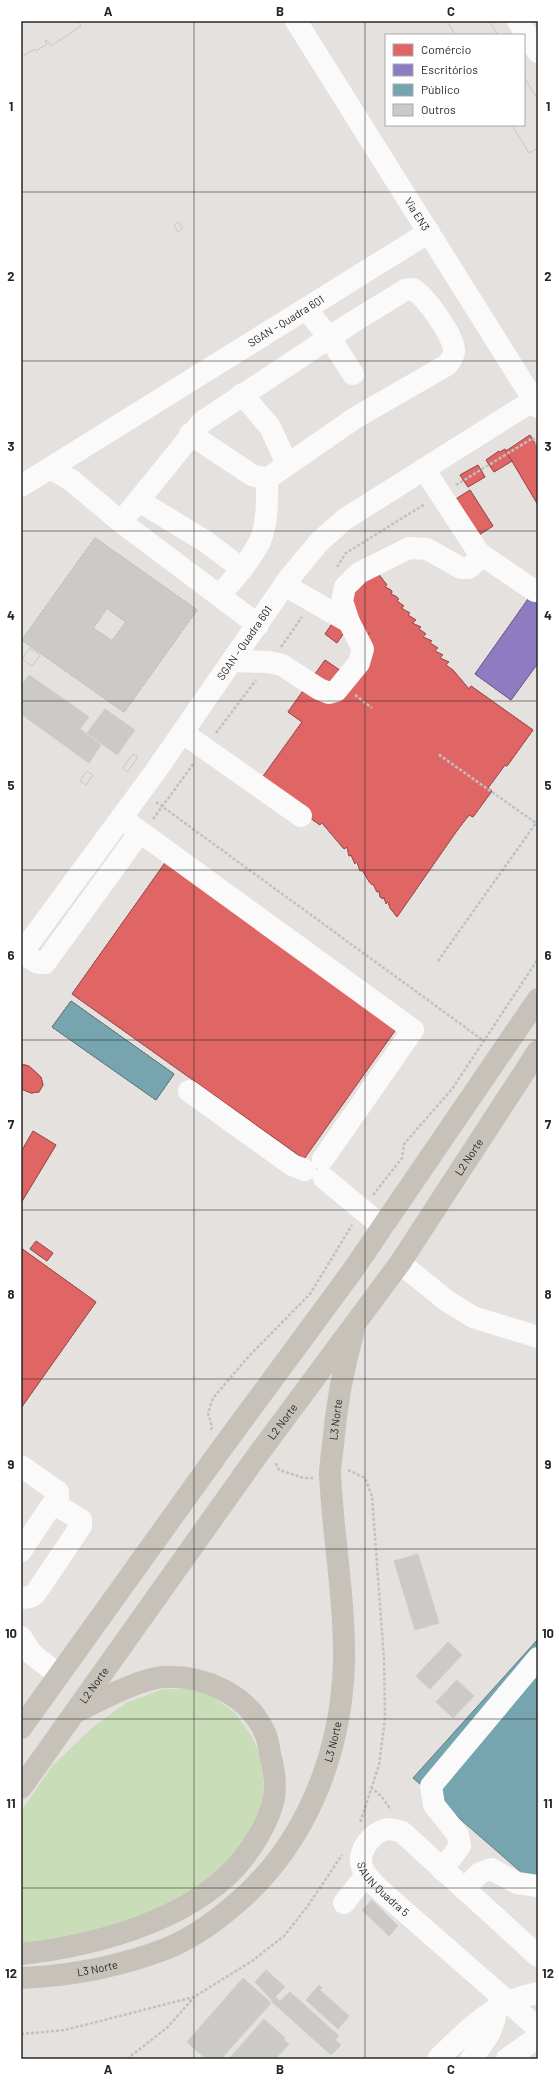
<svg xmlns="http://www.w3.org/2000/svg" width="559" height="2080" viewBox="0 0 559 2080" font-family="Barlow,sans-serif">
  <style>
    .green { fill: #c9ddb9 }
    .shops { fill: #e06666; stroke: #a85353 }
    .offices { fill: #8e7cc3; stroke: #6f6294 }
    .public { fill: #76a5af; stroke: #5e7f86; fill-rule: evenodd }
    .building { fill: #cccac7; stroke: #cfcdca; fill-rule: evenodd }
    .lines { fill: none; stroke-linecap: round; stroke-linejoin: round }
    .path { stroke: #c2c1c1; stroke-width: 2.5; stroke-dasharray: 3 2; stroke-linecap: butt }
    .minor { stroke: #fbfafa; stroke-width: 22 }
    .major { stroke: #c6c2b9; stroke-width: 22 }
    .grid { fill: none; stroke: #272727; stroke-width: 1; stroke-opacity: 0.55 }
    .labels { text-anchor: middle; stroke-width: 4; stroke-linejoin: round; paint-order: stroke }
    .street-label { font-size: 11px; fill: #272727; stroke: #fff }
    .neatline { fill: none; stroke: #272727; stroke-width: 1.5 }
    .grid-label { font-size: 13px; text-anchor: middle; font-weight: bold; fill: #272727 }
  </style>
  <rect width="100%" height="100%" fill="#e4e1de"/>
  <path class="green" d="M163,1689h24l15,3 14,7 19,14 16,22 7,15 4,13 2,37 -27,55 -68,55 -148,40v-139l32,-46 40,-38 33,-24z"/>
  <path class="shops" d="M530,435l8,13v57l-32,-54z
    M530,435l8,13v57l-32,-54z
    M505,449l7,12 -18,11 -8,-12 13,-9 1,1z
    M505,449l7,12 -18,11 -8,-12 13,-9 1,1z
    M478,465l7,12 -17,10 -8,-12z
    M478,465l7,12 -17,10 -8,-12z
    M470,490l23,36 -19,12 -23,-36z
    M470,490l23,36 -19,12 -23,-36z
    M373,567l14,18 -2,2 6,3 1,2 -1,2 6,3 2,2 -2,2 7,5 -3,2 9,5 -2,2 8,5 -4,3 9,4 -2,2 7,5 -3,3 9,4 -2,2 8,5 -3,3 8,4 -3,3 9,4 -3,3 7,5 16,19 2,-3 62,44 -26,36 -2,-1 -17,23 4,3 -19,26 -4,-2 -13,17 -59,85 -7,-9 -2,-6 -2,2 -2,-7 -1,2 -3,-2 -1,-6 -2,1 -4,-8 -1,1 -2,-2 -8,-13 -2,1 -3,-9 -2,2 -4,-9 -2,1 -2,-9 -3,2 -22,-26 -2,2 -61,-43 43,-60 -14,-10 37,-52 16,11 29,-39 -3,3 -22,-28z
    M373,567l14,18 -2,2 6,3 1,2 -1,2 6,3 2,2 -2,2 7,5 -3,2 9,5 -2,2 8,5 -4,3 9,4 -2,2 7,5 -3,3 9,4 -2,2 8,5 -3,3 8,4 -3,3 9,4 -3,3 7,5 16,19 2,-3 62,44 -26,36 -2,-1 -17,23 4,3 -19,26 -4,-2 -13,17 -59,85 -7,-9 -2,-6 -2,2 -2,-7 -1,2 -3,-2 -1,-6 -2,1 -4,-8 -1,1 -2,-2 -8,-13 -2,1 -3,-9 -2,2 -4,-9 -2,1 -2,-9 -3,2 -22,-26 -2,2 -61,-43 43,-60 -14,-10 37,-52 16,11 29,-39 -3,3 -22,-28z
    M538,585v78l-27,37 -36,-26z
    M342,609l10,12 -15,22 -12,-9z
    M342,609l10,12 -15,22 -12,-9z
    M167,860l232,165 -95,134 -232,-165z
    M167,860l232,165 -95,134 -232,-165z
    M71,1001l103,73 -18,26 -104,-73z
    M21,1064l8,2 12,11 2,8 -4,7 -8,1 -10,-4z
    M21,1064l8,2 12,11 2,8 -4,7 -8,1 -10,-4z
    M33,1131l23,14 -35,58v-51z
    M33,1131l23,14 -35,58v-51z
    M36,1241l17,12 -6,8 -17,-12z
    M36,1241l17,12 -6,8 -17,-12z
    M21,1248l75,54 -75,106z
    M21,1248l75,54 -75,106z"/>
  <path class="offices" d="M538,585v78l-27,37 -36,-26z"/>
  <path class="public" d="M95,538l102,72 -73,102 -102,-72zM107,608l19,14 -14,19 -19,-13z
    M71,1001l103,73 -18,26 -104,-73z
    M538,1639v248l-125,-109z"/>
  <path class="building" d="M21,21h57l3,5 -30,20 -4,-6 -2,1 2,3 -11,7 -1,-2 -14,8z
    M21,21h57l3,5 -30,20 -4,-6 -2,1 2,3 -11,7 -1,-2 -14,8z
    M447,21h42l9,14h-43z
    M447,21h42l9,14h-43z
    M524,77l14,23v48l-9,5 -17,-28h12z
    M524,77l14,23v48l-9,5 -17,-28h12z
    M178,222l5,6 -5,4 -4,-7z
    M178,222l5,6 -5,4 -4,-7z
    M95,538l102,72 -73,102 -102,-72zM107,608l19,14 -14,19 -19,-13z
    M30,648l10,7 -8,11 -10,-7z
    M30,648l10,7 -8,11 -10,-7z
    M29,675l60,42 -9,12 21,16 -12,18 -68,-49v-28z
    M105,709l30,21 -18,25 -30,-22z
    M133,754l5,3 -11,15 -4,-4z
    M133,754l5,3 -11,15 -4,-4z
    M87,771l6,4 -7,10 -6,-4z
    M87,771l6,4 -7,10 -6,-4z
    M418,1554l21,69 -24,7 -21,-69z
    M448,1642l14,13 -32,34 -14,-13z
    M457,1680l17,16 -21,22 -17,-16z
    M372,1900l26,26 -9,10 -27,-26z
    M266,1970l19,17 -13,13 -17,-18z
    M243,1978l28,25 -50,56h-15l-19,-17z
    M319,1985l3,3 -2,2 29,26 -11,13 -32,-29z
    M290,1992l49,44 -4,4 6,5 -10,10 -60,-54 4,-4 5,4z
    M264,2019l21,19 -1,2 5,4 -14,15h-46z"/>
  <g class="lines">
    <path class="path" d="M456,485l77,-47 5,8
      M337,567l9,-14 79,-49
      M281,647l21,-30
      M355,695l17,13
      M216,733l40,-53
      M156,802l328,239
      M153,819l41,-56
      M438,961l98,-138 -98,-69
      M373,1195l29,-37 2,-14 48,-55 86,-130
      M211,1430l1,-3 -4,-14 5,-15 36,-42 61,-62 42,-69
      M276,1463l3,7 25,8h9
      M348,1470l17,8 7,18 12,163 1,59 -6,47 -19,58
      M371,1787l11,10 9,13
      M21,2034l44,-4 129,-33 58,-36 32,-25 23,-29 35,-52
      M127,2059l41,-32 26,-30"/>
    <g class="minor">
      <path id="s1" d="M296,21l242,386"/>
      <path d="M518,21l20,31"/>
      <path d="M306,309l23,28 24,37"/>
      <path d="M242,394l28,33 17,37"/>
      <path d="M190,434l62,41 15,4"/>
      <path d="M50,468l21,12 50,42 137,103"/>
      <path id="s2" d="M21,486l408,-254"/>
      <path d="M139,501l66,40 37,28"/>
      <path d="M121,522l81,-100 151,-100 52,-32 8,-1c12,7 42,48 41,62 0,6 -4,10 -7,14l-92,53 -88,61"/>
      <path d="M479,553l56,38"/>
      <path d="M284,585l65,37"/>
      <path d="M219,596c15,-17 31,-35 41,-55 8,-19 7,-42 7,-62"/>
      <path d="M233,661l36,1 13,3 37,24 10,4 7,-2 23,-28 4,-14 -14,-27 -7,-21 3,-14 14,-14 50,-25 18,1 34,19h8l7,-6 3,-9 -55,-84"/>
      <path d="M183,733l118,83"/>
      <path d="M121,818l292,212 -90,129"/>
      <path d="M22,953l16,10h7l95,-131"/>
      <path id="s3" d="M21,954l134,-182 135,-195 30,-36 25,-22 189,-119"/>
      <path d="M189,1091l103,74 13,5"/>
      <path d="M324,1178l59,49"/>
      <path d="M400,1263l47,38 26,16 65,20"/>
      <path d="M21,1466l37,26v6l-2,7"/>
      <path d="M21,1551l30,-45 5,-1 25,15v6l-46,68 -5,3 -9,1"/>
      <path d="M21,1637l11,17 23,18"/>
      <path d="M442,1870l18,-24 -2,-11 -24,-30 -3,-19 107,-128"/>
      <path d="M464,1889l16,-16 11,-4 26,14 21,3"/>
      <path d="M344,1903l22,-28"/>
      <path id="s4" d="M538,1956l-136,-124c-6,-2 -12,-4 -18,-2 -13,4 -27,22 -22,37 4,12 17,21 26,30l150,131"/>
      <path d="M438,2059c29,-29 58,-59 100,-66"/>
      <path d="M471,2059c12,-16 23,-28 25,-49"/>
      <path d="M507,2059l31,-22"/>
    </g>
    <g class="major">
      <path d="M21,1728l198,-276 134,-182 185,-271"/>
      <path id="s5" d="M21,1788l233,-328 146,-197 138,-212"/>
      <path d="M21,1954c72,-8 164,-32 215,-87 16,-18 33,-45 38,-69 2,-15 0,-30 -4,-44 -1,-7 -2,-15 -5,-21 -17,-39 -62,-58 -102,-56 -24,2 -65,24 -87,35"/>
      <path id="s6" d="M21,1978c50,-2 101,-12 147,-30 24,-10 45,-25 64,-41 73,-60 109,-151 112,-244 1,-64 -11,-126 -14,-189 0,-9 2,-20 3,-29 3,-38 10,-75 20,-112"/>
    </g>
  </g>
  <path class="grid" d="M194,21v2038M365,21v2038M21,192h517M21,361h517M21,531h517M21,701h517M21,870h517M21,1040h517M21,1210h517M21,1379h517M21,1549h517M21,1719h517M21,1888h517"/>
  <g class="labels">
    <g class="street-label">
      <text dy="4" stroke="none"><textPath href="#s1" startOffset="228">Via EN3</textPath></text>
      <text dy="4" stroke="none"><textPath href="#s2" startOffset="312">SGAN - Quadra 601</textPath></text>
      <text dy="4" stroke="none"><textPath href="#s3" startOffset="383">SGAN - Quadra 601</textPath></text>
      <text dy="4" stroke="none"><textPath href="#s5" startOffset="774">L2 Norte</textPath></text>
      <text dy="4" stroke="none"><textPath href="#s6" startOffset="748">L3 Norte</textPath></text>
      <text dy="4" stroke="none"><textPath href="#s5" startOffset="450">L2 Norte</textPath></text>
      <text dy="4" stroke="none"><textPath href="#s5" startOffset="126">L2 Norte</textPath></text>
      <text dy="4" stroke="none"><textPath href="#s6" startOffset="424">L3 Norte</textPath></text>
      <text dy="4" stroke="none"><textPath href="#s4" startOffset="280">SAUN Quadra 5</textPath></text>
      <text dy="4" stroke="none"><textPath href="#s6" startOffset="77">L3 Norte</textPath></text>
    </g>
  </g>
  <rect width="559" height="2080" fill="none" stroke="#ffffff" stroke-width="44"/>
  <rect x="385" y="34" width="140" height="92" fill="#ffffff" stroke="#a9a9a9"/>
  <rect x="393" y="44" width="20" height="12" fill="#e06666" stroke="#a9a9a9"/>
  <text x="421" y="54" font-size="12" fill="#272727">Comércio</text>
  <rect x="393" y="64" width="20" height="12" fill="#8e7cc3" stroke="#a9a9a9"/>
  <text x="421" y="74" font-size="12" fill="#272727">Escritórios</text>
  <rect x="393" y="84" width="20" height="12" fill="#76a5af" stroke="#a9a9a9"/>
  <text x="421" y="94" font-size="12" fill="#272727">Público</text>
  <rect x="393" y="104" width="20" height="12" fill="#cccac7" stroke="#a9a9a9"/>
  <text x="421" y="114" font-size="12" fill="#272727">Outros</text>
  <rect x="22" y="22" width="515" height="2036" class="neatline"/>
  <g class="grid-label">
    <text x="108" y="16">A</text>
    <text x="280" y="16">B</text>
    <text x="451" y="16">C</text>
    <text x="11" y="111">1</text>
    <text x="548" y="111">1</text>
    <text x="11" y="281">2</text>
    <text x="548" y="281">2</text>
    <text x="11" y="451">3</text>
    <text x="548" y="451">3</text>
    <text x="11" y="620">4</text>
    <text x="548" y="620">4</text>
    <text x="11" y="790">5</text>
    <text x="548" y="790">5</text>
    <text x="11" y="960">6</text>
    <text x="548" y="960">6</text>
    <text x="11" y="1129">7</text>
    <text x="548" y="1129">7</text>
    <text x="11" y="1299">8</text>
    <text x="548" y="1299">8</text>
    <text x="11" y="1469">9</text>
    <text x="548" y="1469">9</text>
    <text x="11" y="1638">10</text>
    <text x="548" y="1638">10</text>
    <text x="11" y="1808">11</text>
    <text x="548" y="1808">11</text>
    <text x="11" y="1978">12</text>
    <text x="548" y="1978">12</text>
    <text x="108" y="2074">A</text>
    <text x="280" y="2074">B</text>
    <text x="451" y="2074">C</text>
  </g>
</svg>
